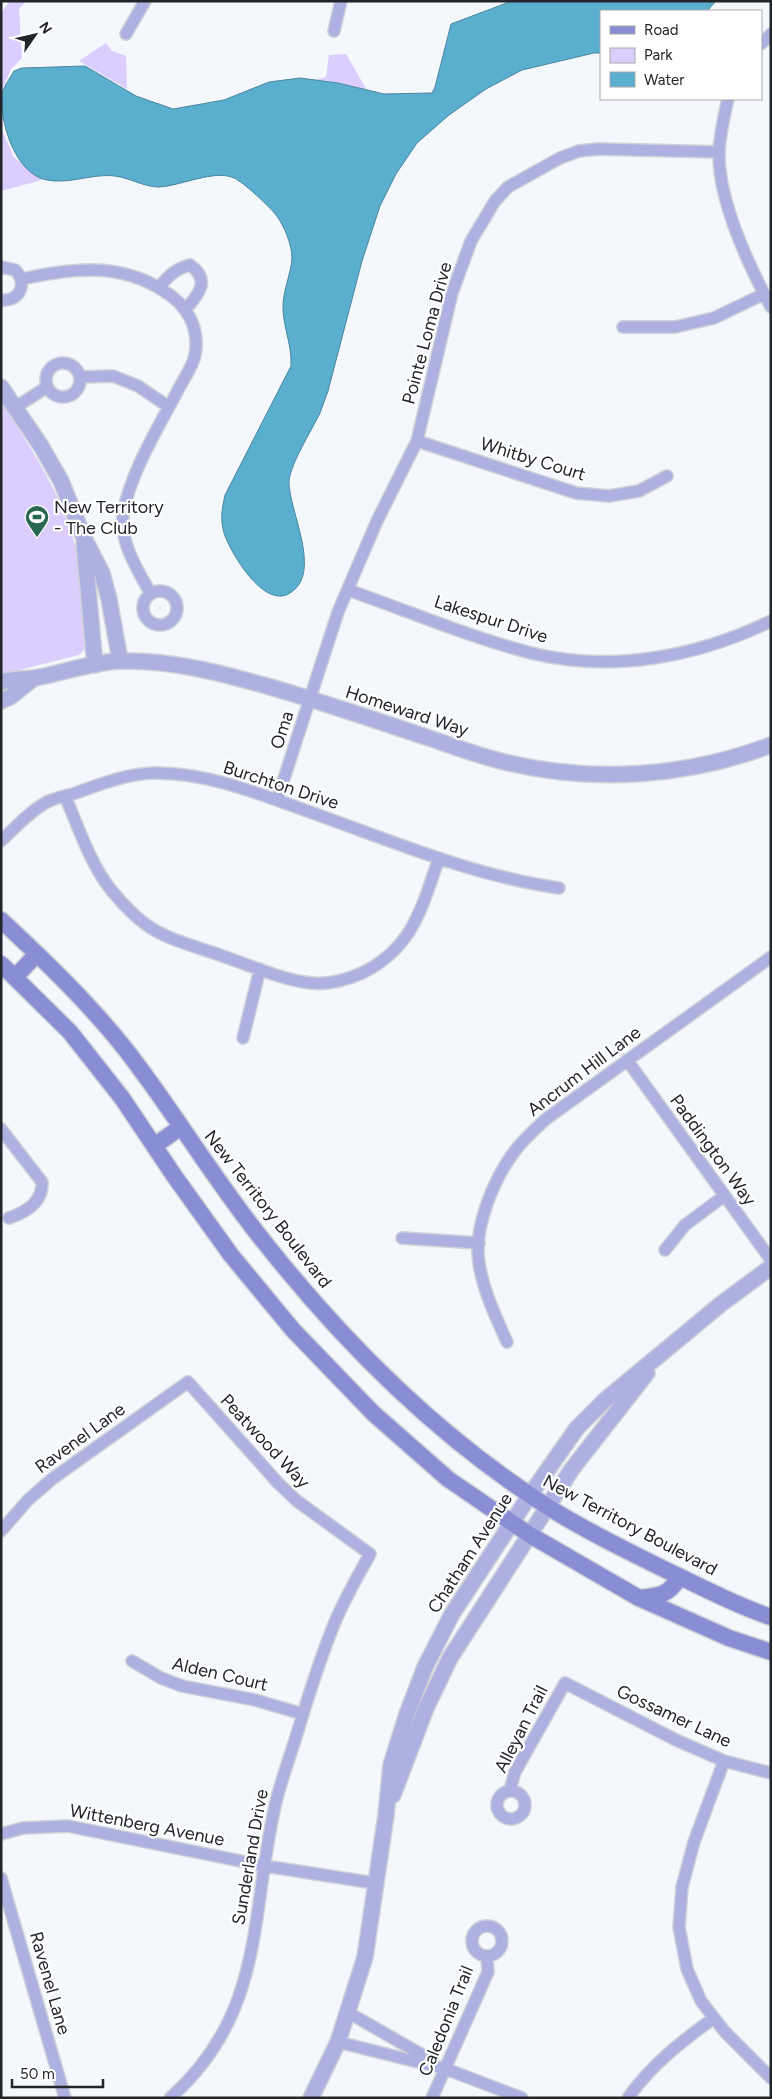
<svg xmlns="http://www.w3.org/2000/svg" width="772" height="2099" viewBox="0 0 772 2099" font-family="Figtree,sans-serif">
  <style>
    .green { fill: #dbcdfd }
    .water { fill: #5bafce; stroke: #4a869d }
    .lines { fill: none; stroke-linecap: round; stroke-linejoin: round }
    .minor-casing { stroke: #ced2d7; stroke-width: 14 }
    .tertiary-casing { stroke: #ced2d7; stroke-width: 18 }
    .secondary-casing { stroke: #ced2d7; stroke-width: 19 }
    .minor { stroke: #acb1e1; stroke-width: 11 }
    .tertiary { stroke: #acb1e1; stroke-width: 15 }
    .secondary { stroke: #898dd4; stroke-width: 16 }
    .labels { text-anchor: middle; stroke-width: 4.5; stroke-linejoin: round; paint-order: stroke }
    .street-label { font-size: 18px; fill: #22252a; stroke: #fff }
    .poi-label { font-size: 18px; fill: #22252a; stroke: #fff; text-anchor: start }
  </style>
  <rect width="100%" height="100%" fill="#f4f8fd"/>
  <path class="green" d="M10,1h16l-7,8 3,49 -11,11 -10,24v-80z
    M106,43l6,8 14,5 1,33 -48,-28z
    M346,54l22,38 -39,-11 -14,-1 11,-3 3,-22z
    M1,128l13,29 28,23 -41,11z
    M1,402c32,49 67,101 78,160 5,27 6,56 9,84l-9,9 -56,14 -22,8z"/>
  <path class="water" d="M512,1h204l-9,10h-106v42h-7l-72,17 -36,19 -37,26 -32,28 -21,31 -16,32 -18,55 -34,130c-3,7 -5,15 -8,22 -8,17 -30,51 -31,69 0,29 34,91 1,111 -26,17 -60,-41 -66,-60 -4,-14 -2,-24 1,-38l66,-129c1,-20 -7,-37 -8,-56 -1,-18 8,-35 9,-52 0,-13 -8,-33 -16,-43 -5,-7 -34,-34 -42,-37 -20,-9 -53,8 -75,9 -15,0 -29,-9 -44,-11 -24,-3 -51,11 -75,2 -27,-12 -40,-56 -38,-84 2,-8 8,-16 12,-23l8,-3 63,-2 51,30 37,13 51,-9 45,-18 31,-4 38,5 46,11 48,-1 3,-6 16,-63z"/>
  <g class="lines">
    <g class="minor-casing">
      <path id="minor" d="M334,31l7,-30
        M126,34l19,-33
        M761,44l10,-10
        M728,99c-4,17 -8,35 -9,53 -1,49 29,112 52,155
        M1,267l14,3c13,13 5,32 -14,30
        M21,279c51,-10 97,-18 143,12 23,14 36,36 31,64 -2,12 -13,26 -18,37 -19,36 -49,85 -54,124 -3,27 15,55 28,78
        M159,288c9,-12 16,-19 31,-23 21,15 9,29 -4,44
        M623,327h52l39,-9 50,-24
        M46 380a17 17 0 1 1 34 0a17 17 0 1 1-34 0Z
        M80,377l33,-1 25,10 31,21
        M16,407l31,-20
        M417,441l159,52 33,3 30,-5 28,-15
        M348,590c60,21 121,47 183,63 81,20 166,4 240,-32
        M143 608a17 17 0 1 1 34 0a17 17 0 1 1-34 0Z
        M65,796c13,30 26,70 47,95 9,11 20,23 32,32 21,17 58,25 84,35 26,9 55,22 83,25 17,2 35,-3 51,-10 51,-25 60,-66 77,-115
        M277,800l61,-188 39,-91 40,-80 35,-148 19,-52 24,-40 13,-14 52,-29 19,-7 19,-2 121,3
        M1,841c15,-14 29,-30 46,-39 8,-4 17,-6 26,-8 25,-9 52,-20 80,-21 52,-1 105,20 154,38 82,29 166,65 252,77
        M243,1038l17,-69
        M627,1060l144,200
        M1,1129l41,53c1,20 -15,30 -33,36
        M402,1238l77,5
        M665,1250l20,-25 39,-29
        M507,1342c-11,-25 -24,-51 -28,-79 -6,-35 15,-84 35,-111 9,-12 21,-23 32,-33l225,-162
        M1,1531l27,-31 24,-21 136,-97 90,101 19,18 73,53c-12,22 -25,44 -35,68 -16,38 -28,79 -40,118 -7,22 -15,44 -20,66 -25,111 -10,208 -105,292
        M132,1661l29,17 21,8 73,14 48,14
        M724,1761l-30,81 -12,45 -3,40 8,42 14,32 24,31 46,46
        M510,1790l5,-18 50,-89 111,57 48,21 47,12
        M497 1805a14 14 0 1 1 28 0a14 14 0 1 1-28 0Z
        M1,1834l22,-6 45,-2 197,40 109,17
        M1,1878l64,220
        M472 1941a15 15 0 1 1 30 0a15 15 0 1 1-30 0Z
        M349,2013l84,48
        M338,2042l108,27 76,29
        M432,2098l56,-126 -1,-16
        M628,2098c23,-33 54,-57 86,-80"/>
    </g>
    <g class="tertiary-casing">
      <path id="tertiary" d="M1,387l40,59 20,35 23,57 18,35 7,26 11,61
        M84,544l11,121
        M1,682c13,-4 26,-2 39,-5 25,-5 58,-16 82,-16 53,-1 102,13 152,27 51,15 101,32 152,49 27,9 55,20 83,26 87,20 178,14 262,-18
        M1,701l9,-4 24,-19
        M393,1795l33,-87 24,-50 122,-189 75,-96
        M311,2098l27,-56 27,-85 21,-142 5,-50 16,-51 18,-47 27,-53 78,-119 47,-67 27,-27 117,-97 50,-37"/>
    </g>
    <g class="secondary-casing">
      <path id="secondary" d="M1,920c44,41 88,83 125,130 50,64 91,135 143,198 79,99 171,190 279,259 38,24 85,47 126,67 32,15 63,32 97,43
        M1,964l69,68 52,66 53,79 56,78 62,75 80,83 75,66 82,56 109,63 90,40 42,14
        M15,977l22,-23
        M154,1146l27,-19
        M639,1598c22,-2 29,-3 41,-21"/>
    </g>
    <use href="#minor" class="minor"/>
    <use href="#tertiary" class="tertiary"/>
    <use href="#secondary" class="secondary"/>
  </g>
  <defs>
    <g id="stadium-pin" transform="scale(1.25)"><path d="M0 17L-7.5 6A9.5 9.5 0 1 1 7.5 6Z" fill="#296753" stroke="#fff"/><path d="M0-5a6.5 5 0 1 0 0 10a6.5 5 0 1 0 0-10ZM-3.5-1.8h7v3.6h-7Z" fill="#fff"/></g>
  </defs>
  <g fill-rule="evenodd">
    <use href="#stadium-pin" x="37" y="517"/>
  </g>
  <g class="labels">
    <g class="street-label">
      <text transform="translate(427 333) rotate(-75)" y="6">Pointe Loma Drive</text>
      <text transform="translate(533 459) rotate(17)" y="6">Whitby Court</text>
      <text transform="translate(491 619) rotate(18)" y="6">Lakespur Drive</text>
      <text transform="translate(407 711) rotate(18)" y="6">Homeward Way</text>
      <text transform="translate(282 730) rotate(-72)" y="6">Oma</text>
      <text transform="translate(281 785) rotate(18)" y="6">Burchton Drive</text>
      <text transform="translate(584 1071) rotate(-37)" y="6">Ancrum Hill Lane</text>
      <text transform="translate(713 1150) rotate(54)" y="6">Paddington Way</text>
      <text transform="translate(268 1209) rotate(52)" y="6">New Territory Boulevard</text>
      <text transform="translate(80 1438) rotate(-36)" y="6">Ravenel Lane</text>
      <text transform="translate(265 1441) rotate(47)" y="6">Peatwood Way</text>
      <text transform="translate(630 1525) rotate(28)" y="6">New Territory Boulevard</text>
      <text transform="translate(470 1553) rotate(-57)" y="6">Chatham Avenue</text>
      <text transform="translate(220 1674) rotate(13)" y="6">Alden Court</text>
      <text transform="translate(674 1716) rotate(25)" y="6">Gossamer Lane</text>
      <text transform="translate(521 1729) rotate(-63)" y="6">Alleyan Trail</text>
      <text transform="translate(147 1825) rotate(11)" y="6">Wittenberg Avenue</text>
      <text transform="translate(250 1857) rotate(-80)" y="6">Sunderland Drive</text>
      <text transform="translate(50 1983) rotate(74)" y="6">Ravenel Lane</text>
      <text transform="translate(446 2021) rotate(-68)" y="6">Caledonia Trail</text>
    </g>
    <g class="poi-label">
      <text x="54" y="513">New Territory<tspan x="54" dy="21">- The Club</tspan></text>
    </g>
  </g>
  <rect width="772" height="2099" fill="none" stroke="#22252a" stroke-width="5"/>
  <rect x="600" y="10" width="162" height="90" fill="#ffffff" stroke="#a7a8aa"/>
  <rect x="610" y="26" width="25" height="8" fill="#898dd4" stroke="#a7a8aa"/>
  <text x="644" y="35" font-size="15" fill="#22252a">Road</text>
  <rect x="610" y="48" width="25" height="15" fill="#dbcdfd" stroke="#a7a8aa"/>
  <text x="644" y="60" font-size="15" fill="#22252a">Park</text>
  <rect x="610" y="72" width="25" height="15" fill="#5bafce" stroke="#a7a8aa"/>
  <text x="644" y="85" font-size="15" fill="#22252a">Water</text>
  <g transform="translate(35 35) rotate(56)" stroke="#ffffff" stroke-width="4" paint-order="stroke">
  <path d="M0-4L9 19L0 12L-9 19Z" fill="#22252a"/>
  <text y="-8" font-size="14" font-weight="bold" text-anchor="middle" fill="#22252a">N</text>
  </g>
  <path d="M12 2079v8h91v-8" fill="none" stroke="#22252a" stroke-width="2.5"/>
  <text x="20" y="2079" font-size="15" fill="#22252a" stroke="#ffffff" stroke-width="4" paint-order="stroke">50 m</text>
</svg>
